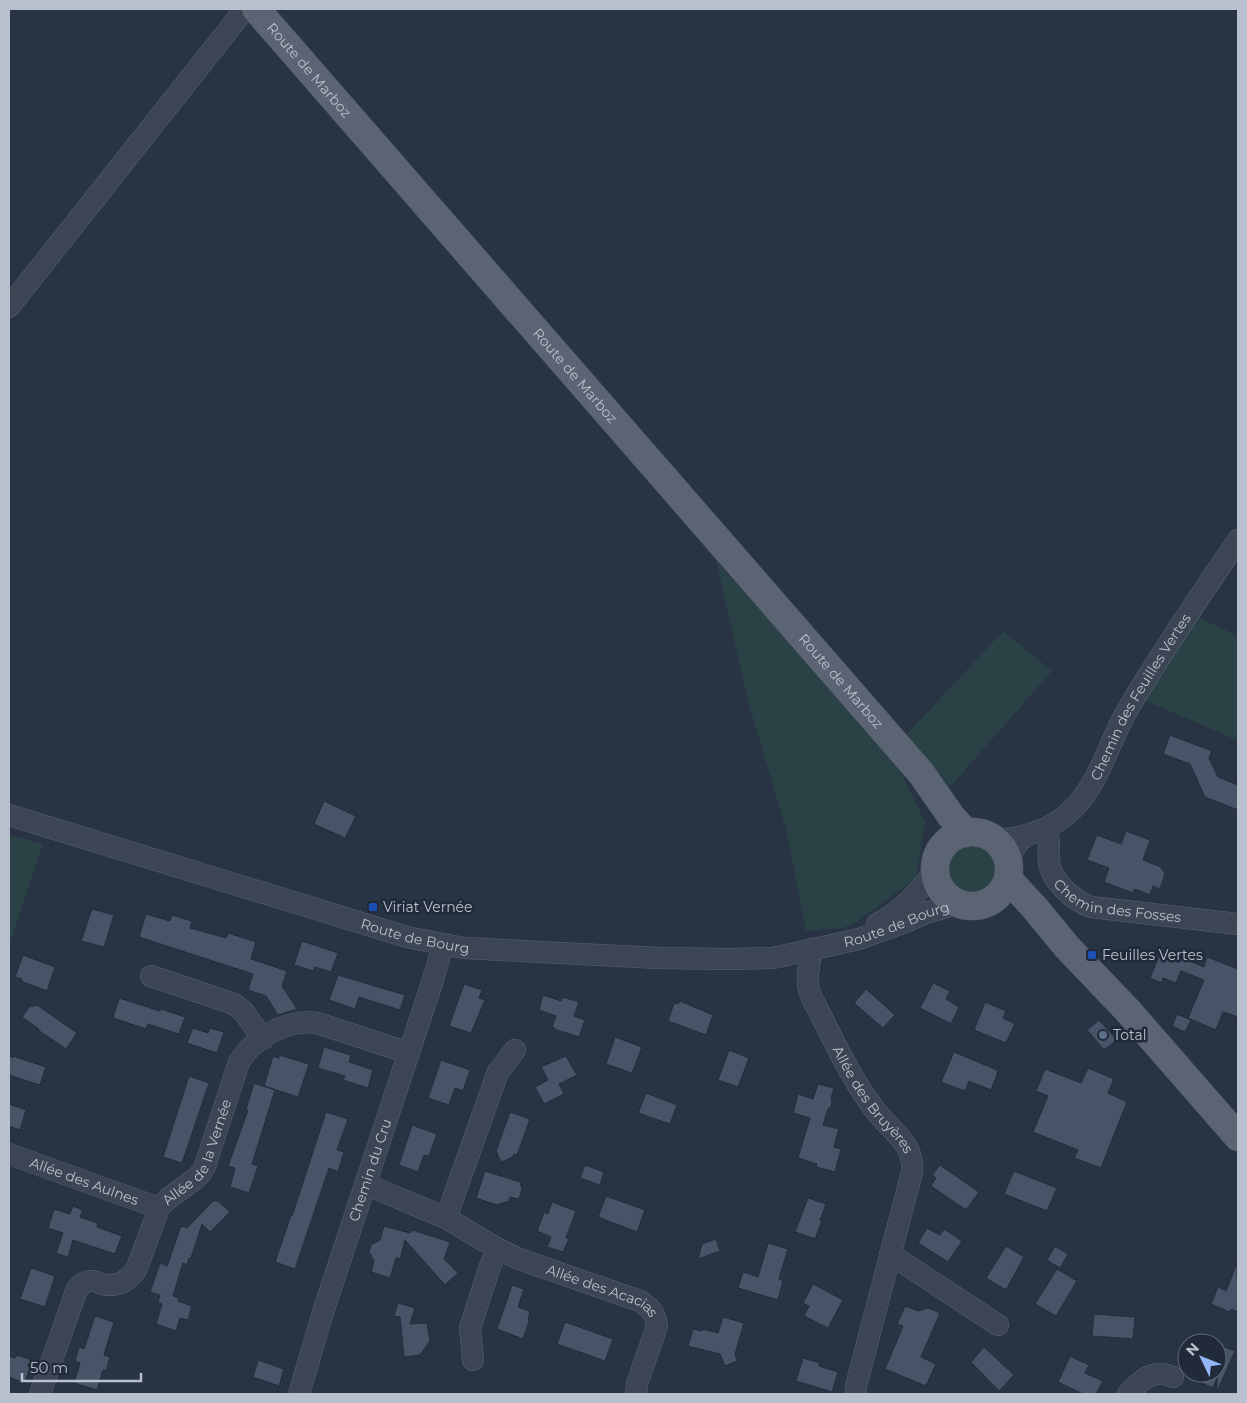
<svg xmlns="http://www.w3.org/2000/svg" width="1247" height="1403" viewBox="0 0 1247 1403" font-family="Montserrat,sans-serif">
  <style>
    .green { fill: #2a4145 }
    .building { fill: #475366; stroke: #232c3b }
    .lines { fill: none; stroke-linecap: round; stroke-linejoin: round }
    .minor-casing { stroke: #5a6371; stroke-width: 22 }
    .major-casing { stroke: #464e5d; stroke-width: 29 }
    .minor { stroke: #3c4553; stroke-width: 21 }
    .major { stroke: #5a6473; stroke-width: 28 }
    .transit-dot { fill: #1a4fb4; stroke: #202a39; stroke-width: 2 }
    .service-dot { fill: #5c6f8a; stroke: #202a39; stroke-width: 2 }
    .labels { text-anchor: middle; stroke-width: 5; stroke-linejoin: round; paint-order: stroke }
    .street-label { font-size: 14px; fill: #b9c0cd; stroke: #202a39 }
    .poi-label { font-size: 14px; fill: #b9c0cd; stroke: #202a39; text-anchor: start }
  </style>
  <rect width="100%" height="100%" fill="#283344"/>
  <path class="green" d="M716,561l155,173 30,38 24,50 -9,56 -62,46 -11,4 -37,3 -20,-102 -37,-124z
    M1193,615l45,21v105l-96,-42z
    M1003,631l49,40 -102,116 -44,-52z
    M9,835l34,9 -34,102z
    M944 869a26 26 0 1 1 52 0a26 26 0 1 1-52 0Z"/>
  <path class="building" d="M1170,735l42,16 -3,7 9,19 20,8v25l-33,-13 -15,-33 -27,-10z
    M324,801l32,15 -11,22 -31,-14z
    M1126,831l24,9 -7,20 18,7 4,7 -5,15 -7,-3 -3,9 -15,-6 -2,4 -29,-11 5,-14 -22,-8 10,-25 24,9z
    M92,909l22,6 -10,32 -23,-6z
    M146,914l24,7 2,-6 20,6 -2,7 36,10 2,-5 28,9 -5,17 36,12 -5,15 15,23 -19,6 -12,-19 -18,-6 5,-16 -114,-37z
    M302,941l36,12 -7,19 -16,-5 -2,4 -19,-6z
    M1162,949l42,18 3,-10 31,12v48l-15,-5 -7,18 -28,-12 16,-38 -23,-9 -5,12 -13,-5 -1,5 -12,-5z
    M23,955l32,12 -8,24 -26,-10 1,-2 -7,-2z
    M338,975l67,20 -5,15 -41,-13 -4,12 -26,-9z
    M933,983l17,8 -4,8 13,8 -8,17 -31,-16z
    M464,984l18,6 -3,8 6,2 -14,33 -22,-7z
    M866,989l29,26 -12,13 -29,-25z
    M543,995l18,6 2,-4 16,5 -5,14 11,4 -6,17 -25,-8 1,-1 -3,-1 4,-11 -17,-6z
    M119,998l41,13 1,-2 24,8 -6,17 -31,-10 -2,5 -33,-11z
    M680,1001l33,14 -7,20 -38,-14 6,-18 4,1z
    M985,1002l21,9 -3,7 12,6 -9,19 -32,-13z
    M37,1005l40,28 -11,16 -28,-19 1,-1 -17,-12 7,-10z
    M1177,1014l14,6 -6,12 -13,-6z
    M1099,1020l18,20 -13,10 -17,-20z
    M193,1028l15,5 2,-5 14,4 -7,21 -30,-10z
    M615,1037l27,10 -10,26 -26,-9z
    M324,1047l27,8 -2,7 24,8 -5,18 -25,-8 2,-4 -27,-8z
    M729,1050l20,8 -11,29 -20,-7z
    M954,1052l43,18v5l-6,15 -22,-9 -4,10 -24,-9z
    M279,1055l30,9 -11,33 -34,-11 9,-30 6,2z
    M9,1056l4,2v-2l33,11 -6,18 -31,-10z
    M566,1056l11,19 -18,9 5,10 -20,10 -9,-17 13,-7 -7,-13z
    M441,1060l29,10 -7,21 -8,-3 -6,17 -21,-7z
    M1088,1068l26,11 -6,14 19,9 -26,66 -27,-10 4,-8 -45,-18 15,-36 -12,-5 9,-22 36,14z
    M189,1076l20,7 -27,80 -19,-6z
    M254,1083l21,7 -23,74 6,2 -9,27 -19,-6 5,-19 -7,-2 20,-56 -2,-1z
    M818,1084l16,4 -3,10 1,3 -1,6 -3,2 -5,16 16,4 -5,18 7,2 -6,23 -19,-5 1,-3 -19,-6 12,-40 -17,-5 5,-19 15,5z
    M646,1093l31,12 -7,19 -32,-11z
    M9,1104l17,6 -6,20 -11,-4z
    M326,1112l22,7 -11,31 7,2 -6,20 -9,-4 -34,101 -20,-7 16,-47 1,1z
    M510,1112l20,7 -13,36 -3,-1 -1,3 -12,5 -5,-11z
    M412,1125l25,9 -8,22 -5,-1 -6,17 -19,-7z
    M585,1165l19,7 -4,13 -20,-7z
    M940,1165l39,27 -13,18 -35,-24 5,-8 -4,-3z
    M485,1171l35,11 2,7 -3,10 -9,-2 -1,4 -12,4 -21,-7z
    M1014,1171l43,17 -10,23 -43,-17z
    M606,1196l39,14 -8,22 -39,-15z
    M808,1198l18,6 -6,16 2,1 -7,18 -20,-7z
    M213,1201h5l12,11 -20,20 -8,-8 -11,34h-2l-2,7 -4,-2 -10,33 6,2 -1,3 14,5 -4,14 -8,-2 -4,13 -20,-7 6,-20 -4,-1 2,-8 -10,-3 10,-29 7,3 14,-40 6,2z
    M552,1202l24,9 -10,27 3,1 -6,13 -16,-5 4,-10 -14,-6 7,-19 4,2z
    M73,1206l10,4 -3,7 18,6 -1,4 25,9 -7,18 -42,-14 -5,17 -12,-4 7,-20 -15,-5 6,-19 16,5z
    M384,1226l26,7 2,-3 38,12 -6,17 14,14 -13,12 -40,-45 -5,19 -4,-1 -6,20 -19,-6 3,-11 -5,-9 2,-7 9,-5z
    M927,1228l13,7 4,-6 18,12 -14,21 -30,-19z
    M716,1239l4,12 -22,8 4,-15z
    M768,1243l20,6 -9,30 4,2 -5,19 -40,-12 5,-16 15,5z
    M1006,1246l18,11 -18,33 -20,-12z
    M1055,1246l13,8 -8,14 -13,-8z
    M1237,1263l1,49 -7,-3 -1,3 -19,-8 7,-17 8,4z
    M31,1268l24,8 -10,31 -25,-8z
    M1057,1269l20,12 -21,35 -21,-12z
    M813,1284l30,16 -15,28 -24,-12 5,-10 -6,-3z
    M512,1285l12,4 -6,18 12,4 -2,9 1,1 -6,18 -26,-10z
    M398,1303l17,5 -5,16 17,-1 3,18 -10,14 -16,2 -4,-40 -6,-1z
    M905,1306l13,5 10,-3 12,5 -19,44 15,7 -10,22 -41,-17 18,-43 -6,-2z
    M1094,1314l41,3 -2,22 -41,-3z
    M95,1316l19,6 -10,33 6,2 -4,14 -3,-1 -6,20 -23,-7 6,-20 -5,-2 4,-14 5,2z
    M723,1317l21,6 -9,31 2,7 -12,5 -5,-12 -32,-8 5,-17 9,2 1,-2 15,4z
    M565,1322l48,17 -8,22 -48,-17z
    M1217,1344l18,7 -18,41v-14l-4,10 -28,-12v-3h32z
    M984,1347l30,28 -15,16 -28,-29z
    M17,1355l15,5 -7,23 -16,-6v-21l6,2z
    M1070,1356l19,9 -4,8 18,8 -7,13h-13l-25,-12z
    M803,1358l17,5 -1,3 19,6 -6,20 -36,-11z
    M258,1360l26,9 -5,17 -26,-9z"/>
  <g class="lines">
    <g class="minor-casing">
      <g id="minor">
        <path d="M9,307l236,-298"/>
        <path id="s1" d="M9,815l398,122 57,11 194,10 72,1 43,-1 86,-19 49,-18 20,-9 31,-8"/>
        <path id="s2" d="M1046,828c1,5 3,10 3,15 0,7 -1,14 0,20 4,20 24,37 42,44l147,17"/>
        <path id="s3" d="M994,839c28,1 59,-10 79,-30 26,-26 37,-69 55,-100 34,-58 72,-113 110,-169"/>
        <path d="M1009,865c2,-13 6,-20 16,-29"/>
        <path d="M877,924c25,-13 42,-32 58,-54"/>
        <path id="s4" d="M812,949c-3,18 -8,33 0,49 20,38 39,83 67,117 16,19 35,29 33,57l-56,214v8"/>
        <path d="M151,976l83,28 9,7 20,28"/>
        <path id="s5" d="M9,1154l150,54"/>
        <path id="s6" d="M365,1184l81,34 52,31 21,10 121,42c11,7 15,12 17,25l-20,58 -1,10"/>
        <path d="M446,1218l52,-146 17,-22"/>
        <path d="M890,1254l108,71"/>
        <path d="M473,1360l-3,-32 20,-62 8,-17"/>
        <path id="s7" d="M40,1394l37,-105c4,-4 8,-8 14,-8 5,-1 10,4 16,4 14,1 23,-6 30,-17l22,-60 10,-10 26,-19 6,-6 4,-7 34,-104c15,-24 49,-44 78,-39l92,30"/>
        <path id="s8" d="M299,1394l25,-85 108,-326 11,-38"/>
        <path d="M1128,1394c13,-14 25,-26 45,-17"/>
      </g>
    </g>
    <g class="major-casing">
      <g id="major">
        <path id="s9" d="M256,9l665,764 30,43 15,17"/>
        <circle cx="972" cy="869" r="37"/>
        <path d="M1008,879l26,28 33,40 62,65 109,125"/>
      </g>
    </g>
    <use href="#minor" class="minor"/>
    <use href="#major" class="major"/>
  </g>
  <g class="transit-dot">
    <rect x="368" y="902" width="10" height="10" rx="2.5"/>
    <rect x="1087" y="950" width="10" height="10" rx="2.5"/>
  </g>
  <circle class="service-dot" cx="1103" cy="1035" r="5"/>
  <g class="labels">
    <g class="street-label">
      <text dy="5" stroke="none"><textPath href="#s9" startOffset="81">Route de Marboz</textPath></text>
      <text dy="5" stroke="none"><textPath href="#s9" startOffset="486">Route de Marboz</textPath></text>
      <text dy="5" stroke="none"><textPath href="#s9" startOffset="891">Route de Marboz</textPath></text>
      <text dy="5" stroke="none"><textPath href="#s3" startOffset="218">Chemin des Feuilles Vertes</textPath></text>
      <text dy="5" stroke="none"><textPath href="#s2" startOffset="122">Chemin des Fosses</textPath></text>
      <text dy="5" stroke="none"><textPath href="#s1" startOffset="912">Route de Bourg</textPath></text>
      <text dy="5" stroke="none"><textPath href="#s1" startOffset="424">Route de Bourg</textPath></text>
      <text dy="5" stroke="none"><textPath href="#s4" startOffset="169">Allée des Bruyères</textPath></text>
      <text dy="5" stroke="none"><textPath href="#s7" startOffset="315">Allée de la Vernée</textPath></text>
      <text dy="5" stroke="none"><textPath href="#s8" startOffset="235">Chemin du Cru</textPath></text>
      <text dy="5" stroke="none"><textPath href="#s5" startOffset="80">Allée des Aulnes</textPath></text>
      <text dy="5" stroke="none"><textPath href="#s6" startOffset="261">Allée des Acacias</textPath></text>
    </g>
    <g class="poi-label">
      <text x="383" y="912">Viriat Vernée</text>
      <text x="1102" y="960">Feuilles Vertes</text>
      <text x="1113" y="1040">Total</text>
    </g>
  </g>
  <rect width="1247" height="1403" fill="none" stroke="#b9c0cd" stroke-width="20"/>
  <g transform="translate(1202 1358) rotate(313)"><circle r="24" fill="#202a39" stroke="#5d6674"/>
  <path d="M0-4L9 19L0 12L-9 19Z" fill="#93b7f8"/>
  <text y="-8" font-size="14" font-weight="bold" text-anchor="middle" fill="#b9c0cd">N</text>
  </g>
  <path d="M22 1373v8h119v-8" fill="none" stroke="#b9c0cd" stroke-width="2.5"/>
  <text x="30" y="1373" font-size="15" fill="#b9c0cd" stroke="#202a39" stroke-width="4" paint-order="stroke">50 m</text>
</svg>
